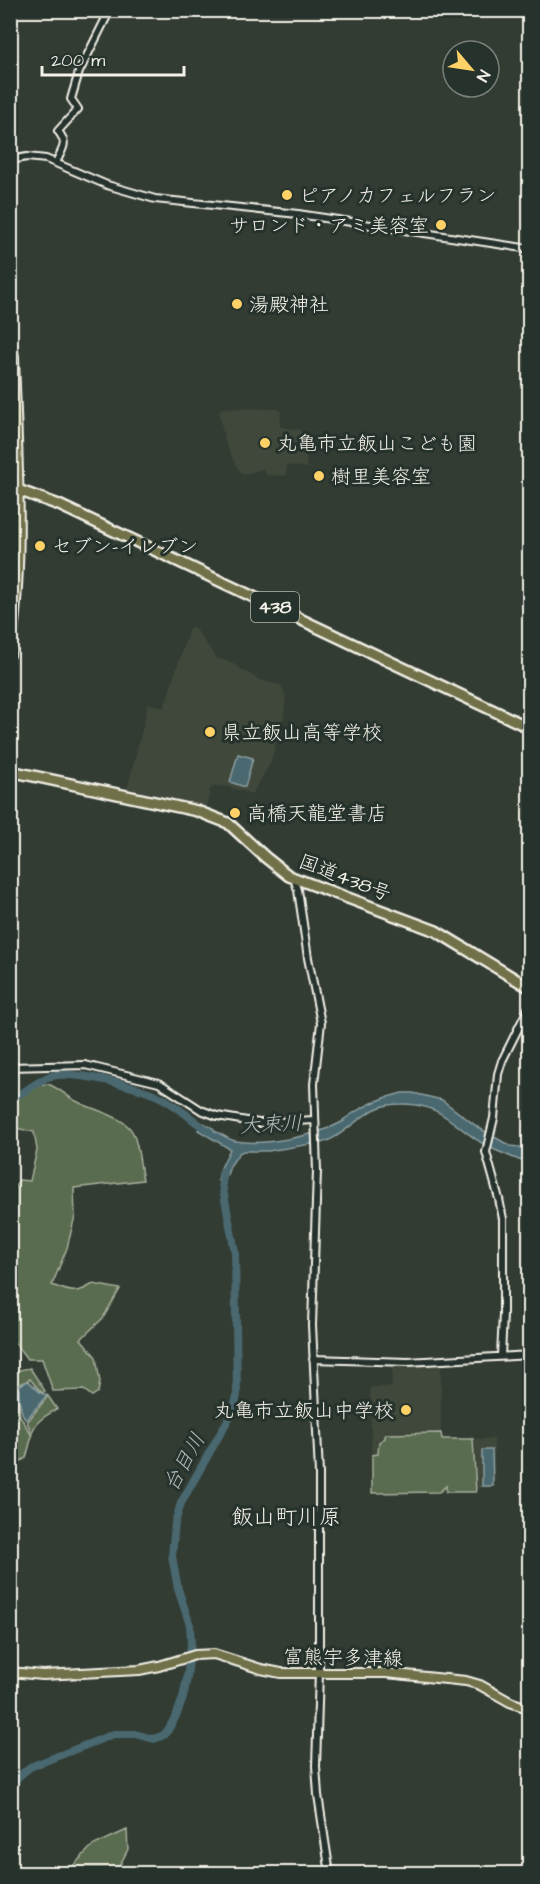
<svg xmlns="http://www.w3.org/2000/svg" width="540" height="1884" viewBox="0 0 540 1884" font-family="'Architects Daughter','Klee One',sans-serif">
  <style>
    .built { fill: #41473b }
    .green { fill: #5a6c4f; stroke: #a7ae9c; stroke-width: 1.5 }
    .water { fill: #496870; stroke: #8d9fa0; stroke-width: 1.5 }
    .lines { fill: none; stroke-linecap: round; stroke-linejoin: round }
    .stream { stroke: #8d9fa0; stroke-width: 1.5 }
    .river { stroke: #496870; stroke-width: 8 }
    .minor-casing { stroke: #f4f1e8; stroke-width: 10 }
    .major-casing { stroke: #f4f1e8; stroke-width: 12 }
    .highway-casing { stroke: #f4f1e8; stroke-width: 14 }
    .minor { stroke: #26332d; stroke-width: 6 }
    .major { stroke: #6f714a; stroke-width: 8 }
    .highway { stroke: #6f714a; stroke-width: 9 }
    .poi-dot { fill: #ffd166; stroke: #26332d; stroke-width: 2 }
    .labels { text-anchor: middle; stroke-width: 6; stroke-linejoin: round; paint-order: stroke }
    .shield { fill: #26332d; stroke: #b6b8b0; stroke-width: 1.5 }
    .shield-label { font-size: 18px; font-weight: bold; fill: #f4f1e8 }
    .poi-label { font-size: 20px; fill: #f4f1e8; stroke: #26332d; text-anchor: start }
    .street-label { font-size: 20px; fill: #f4f1e8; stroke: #26332d }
    .water-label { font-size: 21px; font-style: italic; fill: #b0bab8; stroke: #26332d }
    .quarter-label { font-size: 22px; fill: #f4f1e8; stroke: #26332d }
  </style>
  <rect width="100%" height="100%" fill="#323c33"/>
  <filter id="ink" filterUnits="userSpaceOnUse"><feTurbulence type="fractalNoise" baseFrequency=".0167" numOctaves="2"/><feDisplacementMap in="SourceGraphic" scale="12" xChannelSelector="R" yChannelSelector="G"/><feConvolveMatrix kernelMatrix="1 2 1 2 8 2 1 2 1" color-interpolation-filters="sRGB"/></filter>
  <g filter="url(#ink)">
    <path class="built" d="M222,408l56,1 3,2 -1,16 21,3 3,4 3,34 -20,-3 -1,11 -20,-1 -3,-6 -21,6 -10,-17 -8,-19 -5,-28z
      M190,626l6,4 21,28 13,4 29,18 22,5 5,11 -2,20 -14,48 -18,30 -24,-7 -12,-1 -6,3 -4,22 -80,-18 21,-83v-7l17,5z
      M441,1364v75l19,1 13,-4v3h21l1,48 -19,1v4l-104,1 -2,-106h22v-21z"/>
    <path class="green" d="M48,1084c11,4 18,12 28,17 16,9 49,15 57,32 6,13 7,34 10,47l-69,8 1,28 -8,32 -15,37c18,7 24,10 41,-1l27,5 -17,29 -22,21 15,18 4,25 -2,10 -6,4 -8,-6 -31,1 -11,-32h-15l-16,-21v-145l8,-13 11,1 7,-31 -3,-18 -23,-5v-26l25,-16z
      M11,1366l3,5 16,-3 15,23 -3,2 -12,-14 -13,7 3,30 12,20 -6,22 -15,9z
      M48,1396l9,13c-11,7 -21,11 -25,24l-5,-11z
      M441,1433l1,6h31l3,53h-30v-6l-7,6 -67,1v-38l6,-1 1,-12 6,-4v-4z
      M127,1830l1,19 -12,24h-50l26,-27z"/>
    <path class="water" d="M238,754l15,4 -8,29 -15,-5z
      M402,1093h11l29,7 37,28 31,18 9,1 10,5v12c-14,-6 -29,-11 -42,-18 -33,-18 -44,-43 -86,-42 -8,0 -16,1 -23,4 -23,9 -38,34 -64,36v4l-3,-4 -43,7h-25l-4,2 -9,13 -5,15h-7l2,-11 10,-21 -32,-19 6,-7 10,6v2c7,2 13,8 21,10 30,5 82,-5 109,-20l-1,-1c19,-14 37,-22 59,-27z
      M28,1381l13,12 6,2 -21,25c-6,-7 -8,-26 -6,-35z
      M482,1450h10l1,36h-11z"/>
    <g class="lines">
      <path class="stream" d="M187,1652l3,-2
        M163,1661l20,-7"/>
      <path class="river" d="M10,1099c15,-5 27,-19 41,-23 24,-6 97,12 118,26 14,9 27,21 41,30
        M10,1787l8,-10 12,-10 84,-33h21l19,5 10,-4 4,-5 9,-16 6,-16 4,-20 4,-34 -1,-19 -12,-36 -6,-33 3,-33 6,-20 53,-94 3,-14 -2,-143 -13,-68 1,-13"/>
      <g class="minor-casing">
        <path id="minor" d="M10,160l17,-3 19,2 61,26 48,14 143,15 232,35
          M56,163c6,-15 13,-18 2,-32l20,-22 -7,-10 8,-27 31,-62
          M294,878l4,12 10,68 13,65 -7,61 3,87 -5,154 7,149v198l-3,94 2,29 12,79
          M10,1067l75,-2 74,18 42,27 16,6 42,7 55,-3
          M501,1356l2,-42v-95l-4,-20 -13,-47 8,-34 4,-44 4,-13 28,-56
          M313,1359l95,3 122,-7"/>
      </g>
      <g class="major-casing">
        <path id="major" d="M10,334l4,23c3,99 11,200 -4,298
          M10,1672l33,3 96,-5 20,-4 36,-11 19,-1 47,15 20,4h105l80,8 14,4 30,17 20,7"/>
      </g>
      <g class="highway-casing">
        <path id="highway" d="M18,490l41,15 471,223
          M10,771l187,40 31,12 37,34 24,19 147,55 94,57"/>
      </g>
      <use href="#minor" class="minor"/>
      <use href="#major" class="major"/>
      <use href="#highway" class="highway"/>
    </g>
  </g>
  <g class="poi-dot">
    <circle cx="287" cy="195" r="6"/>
    <circle cx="441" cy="225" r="6"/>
    <circle cx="237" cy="304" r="6"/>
    <circle cx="265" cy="443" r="6"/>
    <circle cx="319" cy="476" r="6"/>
    <circle cx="40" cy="546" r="6"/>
    <circle cx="210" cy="732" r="6"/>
    <circle cx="235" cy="813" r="6"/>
    <circle cx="406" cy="1410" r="6"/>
  </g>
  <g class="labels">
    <rect class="shield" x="251" y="592" width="48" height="30" rx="4.5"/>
    <g class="shield-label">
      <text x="275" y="613">438</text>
    </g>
    <g class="poi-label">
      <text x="299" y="202">ピアノカフェルフラン</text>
      <text x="429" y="232" text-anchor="end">サロンド・アミ美容室</text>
      <text x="249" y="311">湯殿神社</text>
      <text x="277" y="450">丸亀市立飯山こども園</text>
      <text x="331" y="483">樹里美容室</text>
      <text x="52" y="553">セブン-イレブン</text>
      <text x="222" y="739">県立飯山高等学校</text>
      <text x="247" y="820">高橋天龍堂書店</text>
      <text x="394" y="1417" text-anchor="end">丸亀市立飯山中学校</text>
    </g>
    <g class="street-label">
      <text transform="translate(345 877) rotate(21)" y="7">国道438号</text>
      <text transform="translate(343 1657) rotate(1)" y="7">富熊宇多津線</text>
    </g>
    <g class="water-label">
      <text transform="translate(271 1124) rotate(-3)" y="7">大束川</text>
      <text transform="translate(184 1462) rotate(-61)" y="7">台目川</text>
    </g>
    <g class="quarter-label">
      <text x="286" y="1524">飯山町川原</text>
    </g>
  </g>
  <rect width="540" height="1884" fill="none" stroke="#26332d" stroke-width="36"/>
  <rect x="18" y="18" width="504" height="1848" fill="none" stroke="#f4f1e8" stroke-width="2" filter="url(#ink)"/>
  <g transform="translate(471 69) rotate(119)"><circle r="28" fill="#26332d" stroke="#787f78" stroke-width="1.5"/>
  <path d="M0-4.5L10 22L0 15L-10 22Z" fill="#ffd166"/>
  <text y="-9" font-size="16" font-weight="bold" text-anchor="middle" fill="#f4f1e8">N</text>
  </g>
  <path d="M42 66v9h142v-9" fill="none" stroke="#f4f1e8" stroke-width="3"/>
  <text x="51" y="66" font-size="18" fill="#f4f1e8" stroke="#26332d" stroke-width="4.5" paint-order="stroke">200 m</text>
</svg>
